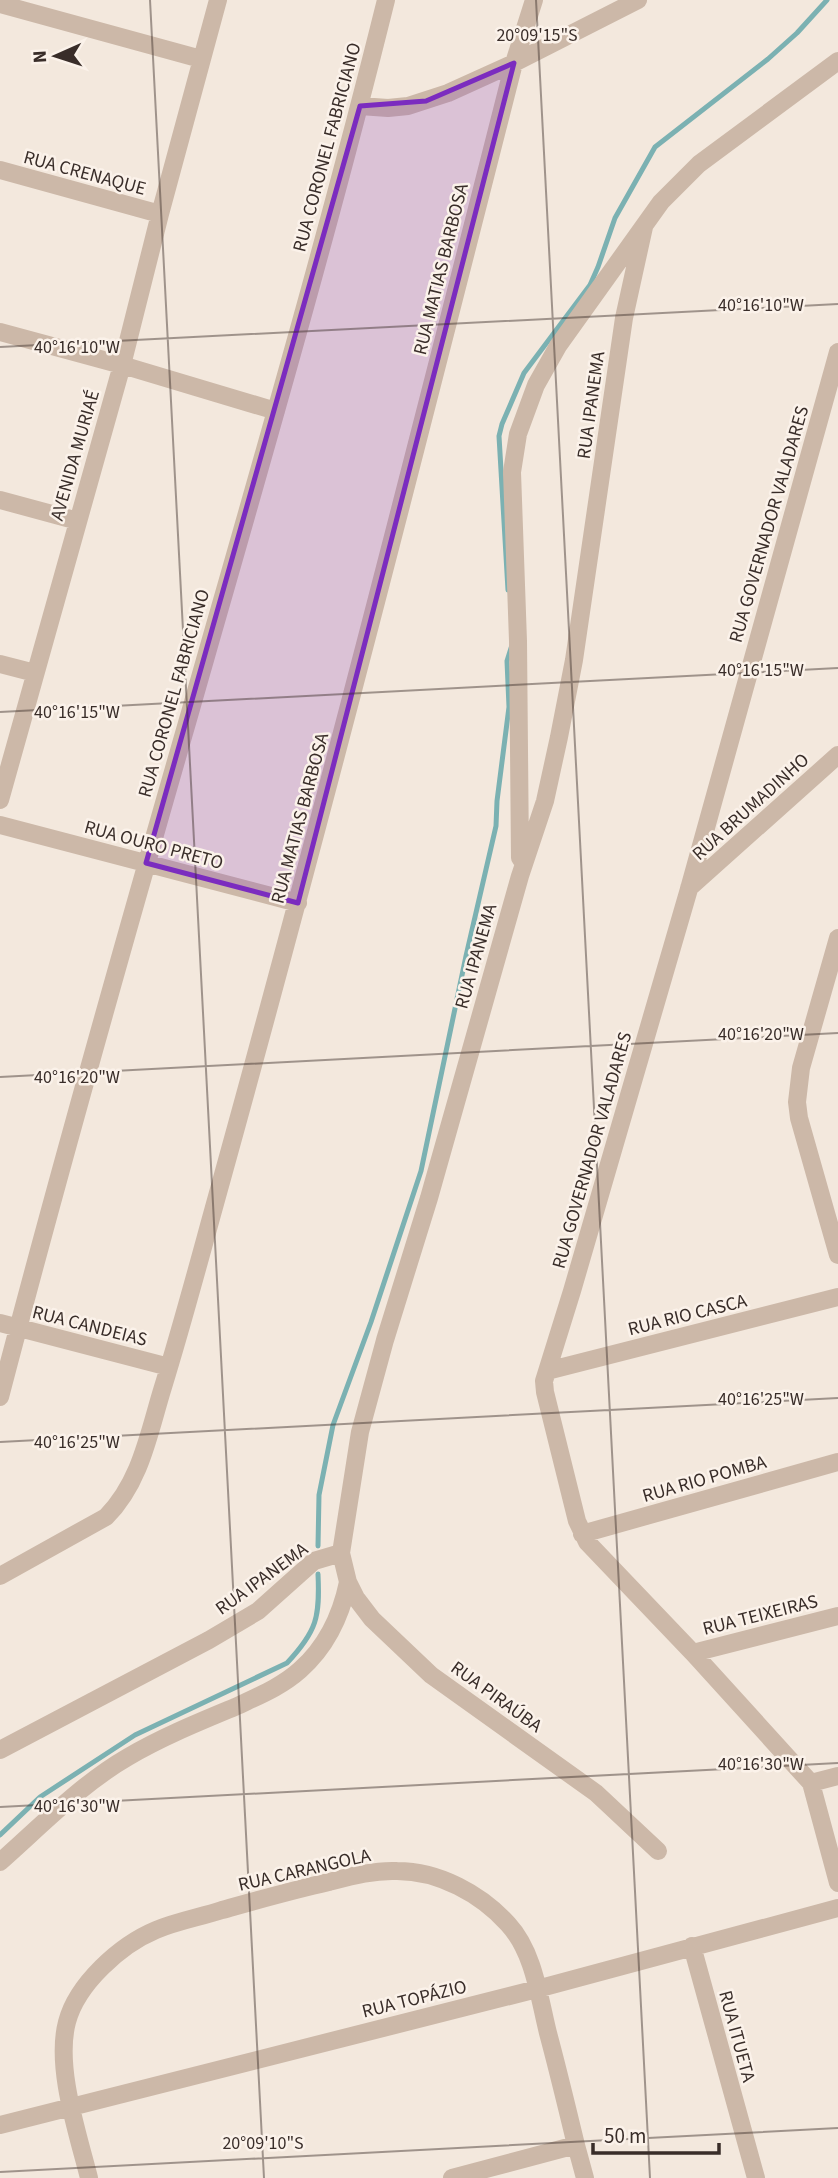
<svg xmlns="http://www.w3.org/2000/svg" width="838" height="2178" viewBox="0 0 838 2178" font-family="'Source Sans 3',sans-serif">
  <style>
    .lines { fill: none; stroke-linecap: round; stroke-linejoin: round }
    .stream { stroke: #7bb1b2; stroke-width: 5 }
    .minor { stroke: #ccb8a8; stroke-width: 18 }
    .marked { fill: #7b2cbf; fill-opacity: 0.2; stroke: #7b2cbf; stroke-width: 5; stroke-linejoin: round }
    .ticks { fill: none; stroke: #392d29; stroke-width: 2; stroke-opacity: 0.45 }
    .labels { text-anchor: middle; stroke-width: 5; stroke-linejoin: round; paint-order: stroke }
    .street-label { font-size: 19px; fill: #392d29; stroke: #fbf2ea }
    .ticks-label { font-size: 18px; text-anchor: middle; fill: #392d29; stroke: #fbf2ea; stroke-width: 5; stroke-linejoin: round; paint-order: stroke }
  </style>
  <rect width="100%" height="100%" fill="#f3e8dd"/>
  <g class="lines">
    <path class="stream" d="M508,590l-9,-154 3,-12 22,-51 66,-88 8,-18 17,-49 40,-71 113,-88 29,-26 30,-33
      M318,1546l1,-51 14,-70 38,-103 50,-151 45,-215 30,-130 1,-25 12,-94 -2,-46 5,-16
      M0,1835l40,-38 95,-62 152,-72c30,-32 33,-46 31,-89"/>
    <path class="minor" d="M0,4l201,55
      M360,106l28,2 20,-2 40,-13 66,-30 124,-63
      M0,170l160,44
      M0,332l122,33 154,46
      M838,352l-149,537 -117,402 -28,90 1,11 32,129 10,21 106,111 118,130 27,100
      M0,500l78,21
      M0,664l35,9
      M0,800l122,-435 38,-151 58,-214
      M0,825l298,78
      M520,858l-2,-217 -6,-169 6,-38 18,-49 22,-39 103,-144 38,-38 139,-103
      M689,888l149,-133
      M838,938l-37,130 -4,34 2,16 39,137
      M0,1323l169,44
      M547,1371l291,-74
      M0,1397c60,-230 125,-459 191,-688 67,-235 136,-471 195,-709
      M582,1534l256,-72
      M341,1553l7,29 8,16 16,21 59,56 165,118 62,58
      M0,1576l106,-59c35,-35 43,-85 57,-130 21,-68 39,-137 58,-205 103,-372 198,-745 293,-1119l20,-63
      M693,1653l145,-37
      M0,1750l209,-110 49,-29 56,-50 27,-8 19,-121 25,-92 44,-142 91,-322 25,-75 14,-64 15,-77 50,-342 20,-91
      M811,1783l27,-7
      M0,1862c41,-36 81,-78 128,-105 34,-20 71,-35 107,-50 23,-11 46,-20 65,-37 26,-23 41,-54 48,-88
      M692,1946l64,232
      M0,2125l537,-136 301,-81
      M89,2178c-11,-44 -34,-111 -22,-156 10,-38 53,-77 89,-92 21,-9 45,-13 66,-20 36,-10 71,-20 107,-28 23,-6 45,-12 68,-11 42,0 84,23 111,53 26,28 31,73 40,109 10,37 19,75 28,112
      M452,2178l124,-33 9,33"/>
  </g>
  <path class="marked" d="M514,63l-216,840 -152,-40 214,-757 66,-5z"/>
  <path class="ticks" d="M150,0l114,2178M536,0l114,2178M0,347l838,-43M0,712l838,-44M0,1077l838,-44M0,1442l838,-44M0,1807l838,-44M0,2172l838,-44"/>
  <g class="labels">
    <g class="street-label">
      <text transform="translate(326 147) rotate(-75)" y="7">RUA CORONEL FABRICIANO</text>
      <text transform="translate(85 172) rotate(15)" y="7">RUA CRENAQUE</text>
      <text transform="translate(440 269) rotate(-76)" y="7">RUA MATIAS BARBOSA</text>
      <text transform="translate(590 405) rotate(-82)" y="7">RUA IPANEMA</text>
      <text transform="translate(74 455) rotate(-74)" y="7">AVENIDA MURIAÉ</text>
      <text transform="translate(768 524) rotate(-74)" y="7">RUA GOVERNADOR VALADARES</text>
      <text transform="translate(173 693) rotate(-74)" y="7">RUA CORONEL FABRICIANO</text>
      <text transform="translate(750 806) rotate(-42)" y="7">RUA BRUMADINHO</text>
      <text transform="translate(299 818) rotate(-75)" y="7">RUA MATIAS BARBOSA</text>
      <text transform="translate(154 844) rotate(15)" y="7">RUA OURO PRETO</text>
      <text transform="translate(475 956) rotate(-74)" y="7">RUA IPANEMA</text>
      <text transform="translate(591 1150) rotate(-74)" y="7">RUA GOVERNADOR VALADARES</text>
      <text transform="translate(687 1314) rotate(-14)" y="7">RUA RIO CASCA</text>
      <text transform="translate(90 1325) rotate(14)" y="7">RUA CANDEIAS</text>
      <text transform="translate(704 1478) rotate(-16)" y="7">RUA RIO POMBA</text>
      <text transform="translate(261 1578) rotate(-36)" y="7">RUA IPANEMA</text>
      <text transform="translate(760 1614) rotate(-14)" y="7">RUA TEIXEIRAS</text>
      <text transform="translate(497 1696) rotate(36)" y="7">RUA PIRAÚBA</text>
      <text transform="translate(304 1869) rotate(-13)" y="7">RUA CARANGOLA</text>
      <text transform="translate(414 1998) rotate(-14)" y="7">RUA TOPÁZIO</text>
      <text transform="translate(738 2036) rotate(75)" y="7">RUA ITUETA</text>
    </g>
  </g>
  <g class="ticks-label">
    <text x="537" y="41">20°09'15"S</text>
    <text x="761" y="311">40°16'10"W</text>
    <text x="77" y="353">40°16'10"W</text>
    <text x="761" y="676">40°16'15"W</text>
    <text x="77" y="718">40°16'15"W</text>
    <text x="761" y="1040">40°16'20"W</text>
    <text x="77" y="1083">40°16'20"W</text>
    <text x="761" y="1405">40°16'25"W</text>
    <text x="77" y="1448">40°16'25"W</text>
    <text x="761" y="1770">40°16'30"W</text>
    <text x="77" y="1812">40°16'30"W</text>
    <text x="263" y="2149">20°09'10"S</text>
  </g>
  <g transform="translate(56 56) rotate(267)" stroke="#fbf2ea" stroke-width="5" paint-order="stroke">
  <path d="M0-5L12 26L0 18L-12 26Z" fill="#392d29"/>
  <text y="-10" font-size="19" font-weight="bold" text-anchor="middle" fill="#392d29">N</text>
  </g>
  <path d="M593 2143v10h126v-10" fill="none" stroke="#392d29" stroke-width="3.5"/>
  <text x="604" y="2143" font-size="21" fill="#392d29" stroke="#fbf2ea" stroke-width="5" paint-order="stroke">50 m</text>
</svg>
